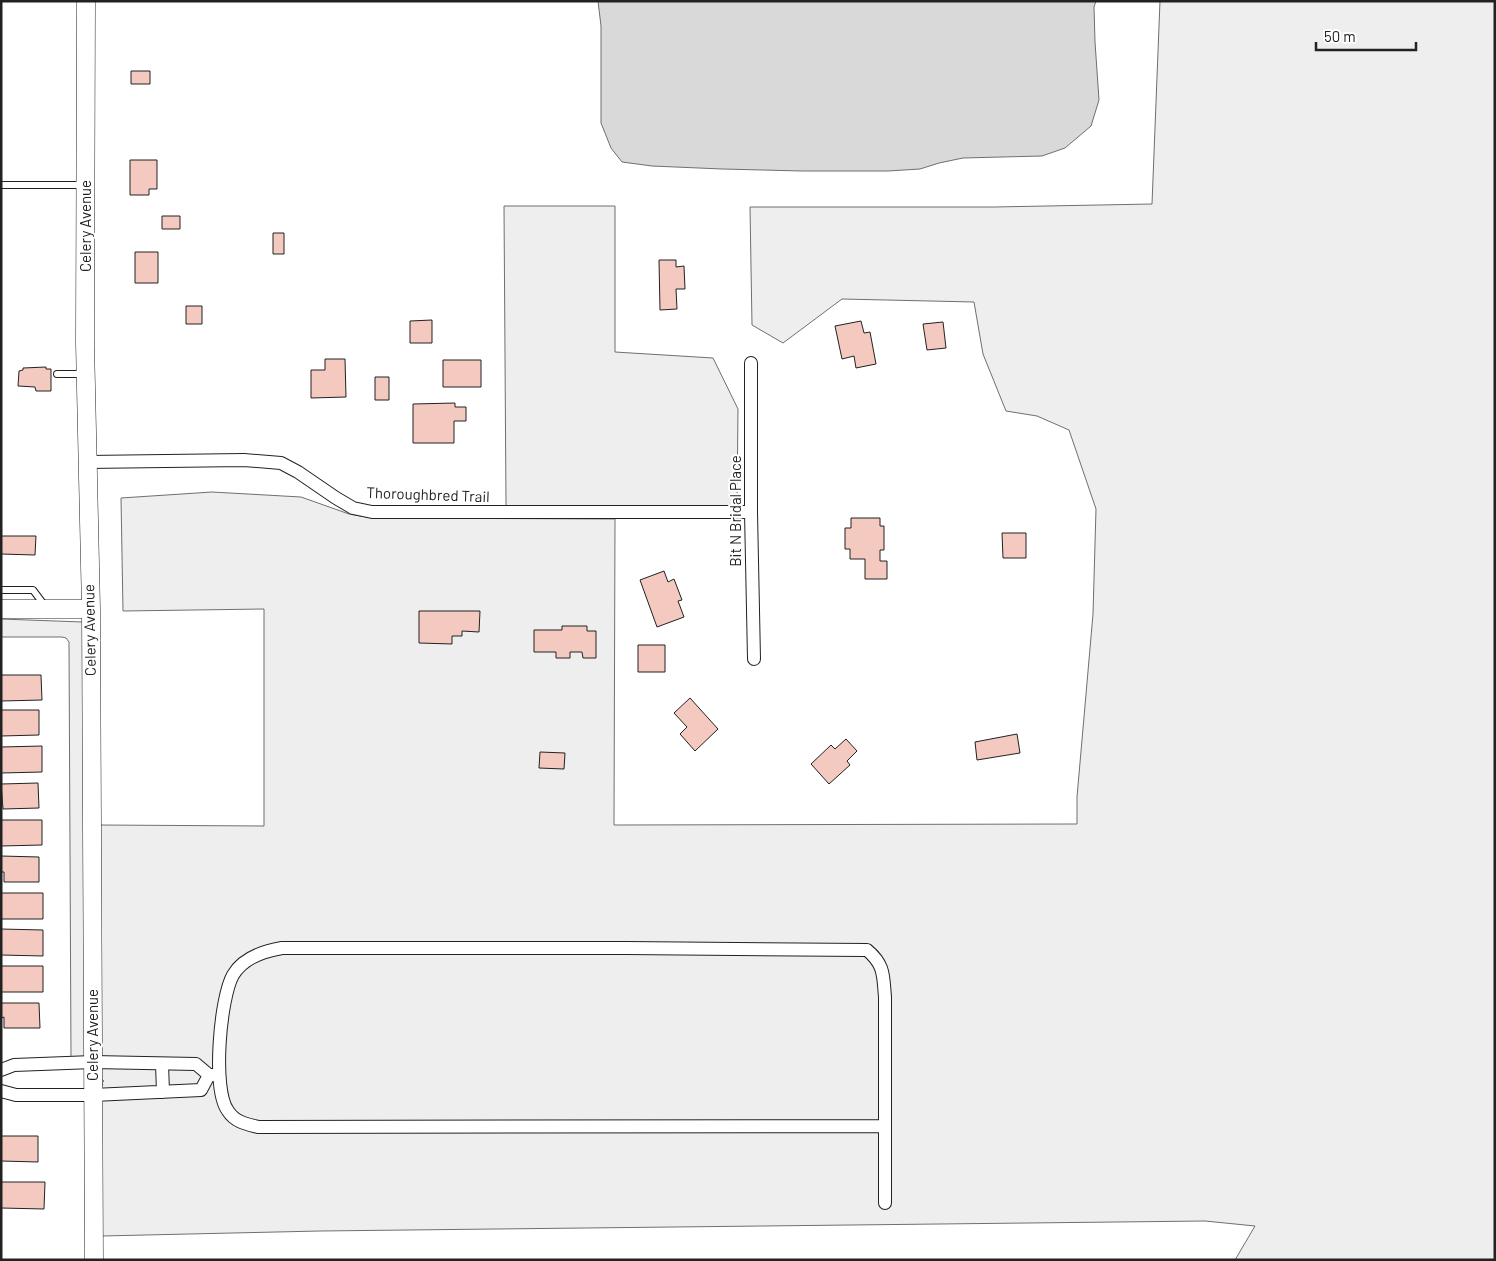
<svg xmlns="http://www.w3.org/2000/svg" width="1496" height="1261" viewBox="0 0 1496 1261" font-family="Barlow,sans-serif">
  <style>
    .green { fill: #eee; stroke: #6f6f6f }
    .water { fill: #d9d9d9; stroke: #6f6f6f }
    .building { fill: #f3c9c0; stroke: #222 }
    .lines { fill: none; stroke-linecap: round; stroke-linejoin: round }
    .lane-casing { stroke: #222; stroke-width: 8 }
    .street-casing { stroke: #222; stroke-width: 14 }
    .secondary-casing { stroke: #222; stroke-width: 19 }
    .lane { stroke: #fff; stroke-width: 6 }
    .street { stroke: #fff; stroke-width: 12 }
    .secondary { stroke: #fff; stroke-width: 18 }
    .labels { text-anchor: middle; stroke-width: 4; stroke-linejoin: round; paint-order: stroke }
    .street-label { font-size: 15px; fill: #222; stroke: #fff }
  </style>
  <rect width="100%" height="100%" fill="#fff"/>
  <path class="green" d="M1160,1h335v1259h-260l20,-34 -50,-5 -885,10 -218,5 -1,-150 2,-1 -1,-2 2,-2 -3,-2 -2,-254 165,1v-217l-141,2 -2,-113 91,-6 89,5 48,17 23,4 243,1 -1,306 463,-1v-27l16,-183 3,-105 -27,-79 -32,-14 -31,-5 -23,-57 -9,-52 -132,-3 -59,44 -31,-18 -2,-118h244l158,-3z
    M504,206h111v146l98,6 25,51 -1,97h-231z
    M1,619l82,3 2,446 -14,-10 -2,-416 -3,-4 -4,-1h-61z"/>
  <path class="water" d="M598,1h498l-2,6 1,35 4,58 -8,26 -26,22 -23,8 -79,2 -24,5 -19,6 -32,2h-86l-80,-2 -70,-3 -30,-4 -11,-14 -10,-25v-97z"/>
  <path class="building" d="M131,71h19v13h-19z
    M130,160h27v29h-8v6h-19z
    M162,216h18v13h-18z
    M273,233h11v21h-11z
    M135,252h23v31h-23z
    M659,260h17v7l8,-1 1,23h-9l1,20 -17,1z
    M186,306h16v18h-16z
    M432,320v23h-22v-22z
    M861,321l3,12 6,-1 6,32 -20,4 -2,-12 -12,3 -7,-33z
    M943,322l3,26 -19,2 -4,-26z
    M325,359h20l1,38 -35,1v-28h14z
    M443,360h38v27h-38z
    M46,367v2h5v22h-15l-1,-4 -17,-1 1,-15 4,-1v-2z
    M375,377h14v23h-14z
    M455,403v4h11v14h-12v22h-41v-39z
    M851,518h29v8h4v24h-4v11h7v18h-22v-20h-15v-10h-5v-21h6z
    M1002,533h24v25h-23z
    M1,536h35l-1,19 -34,-1z
    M664,571l4,11 6,-3 8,21 -4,1 6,16 -27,10 -17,-47z
    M419,611h61l-1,21 -17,-1v5h-10v8l-33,-1z
    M562,626h25v5h9v27h-13l-1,-6h-12v6h-14v-6h-22v-22h28z
    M638,645h27v27h-27z
    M1,675h40l1,25 -41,1z
    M690,698l28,31 -23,22 -15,-17 7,-7 -13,-14z
    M1,710h38v25l-38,1z
    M1017,734l3,19 -43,7 -2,-18z
    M846,739l11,12 -10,10 3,4 -21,19 -18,-20 20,-19 4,4z
    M42,746v26l-41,1v-26z
    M540,752l25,1 -1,16 -25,-1z
    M38,783l1,25 -36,1 -2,-25z
    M1,820h41v25l-41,1z
    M1,856l38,1v25h-35v-10h-3z
    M1,893h42v26h-42z
    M1,929l42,1v26l-42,-1z
    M1,966h42v26h-42z
    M1,1003h38l1,25h-36v-11l-3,1z
    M1,1136h37v26l-37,-1z
    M1,1182h44l-1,27 -43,-1z"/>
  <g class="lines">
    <g class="lane-casing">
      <path id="lane" d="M1,185h84
        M57,374h27
        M1,590h32l12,16"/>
    </g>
    <g class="street-casing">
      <path id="street" d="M751,363v149l3,147
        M87,462l157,-2 37,3 17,9 38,26 17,10 19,4h379
        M162,1064l1,28
        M1,1070l13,-5 79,-3 103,2 13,11h10
        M1,1091l15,4h77l108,-5 8,-15
        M885,1203v-206c-2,-21 0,-32 -18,-47l-241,-2h-344c-18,3 -39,10 -49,27 -13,23 -21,115 -5,136 7,11 18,13 30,16l627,-1"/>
    </g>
    <g class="secondary-casing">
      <path id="secondary" d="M86,1l-1,342 6,266 3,651
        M1,609h90"/>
    </g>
    <use href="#lane" class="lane"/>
    <use href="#street" class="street"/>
    <use href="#secondary" class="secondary"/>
  </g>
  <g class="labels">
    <g class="street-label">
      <text transform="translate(86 226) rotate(-90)" y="5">Celery Avenue</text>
      <text transform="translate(428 495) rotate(2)" y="5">Thoroughbred Trail</text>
      <text transform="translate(736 511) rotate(-90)" y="5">Bit N Bridal Place</text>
      <text transform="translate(90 630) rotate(-91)" y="5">Celery Avenue</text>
      <text transform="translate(93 1035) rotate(-90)" y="5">Celery Avenue</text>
    </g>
  </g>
  <rect width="1496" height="1261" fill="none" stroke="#222222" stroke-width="5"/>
  <path d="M1316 42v8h100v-8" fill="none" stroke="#222222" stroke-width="2.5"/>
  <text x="1324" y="42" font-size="15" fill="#222222" stroke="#ffffff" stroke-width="4" paint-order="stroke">50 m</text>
</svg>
